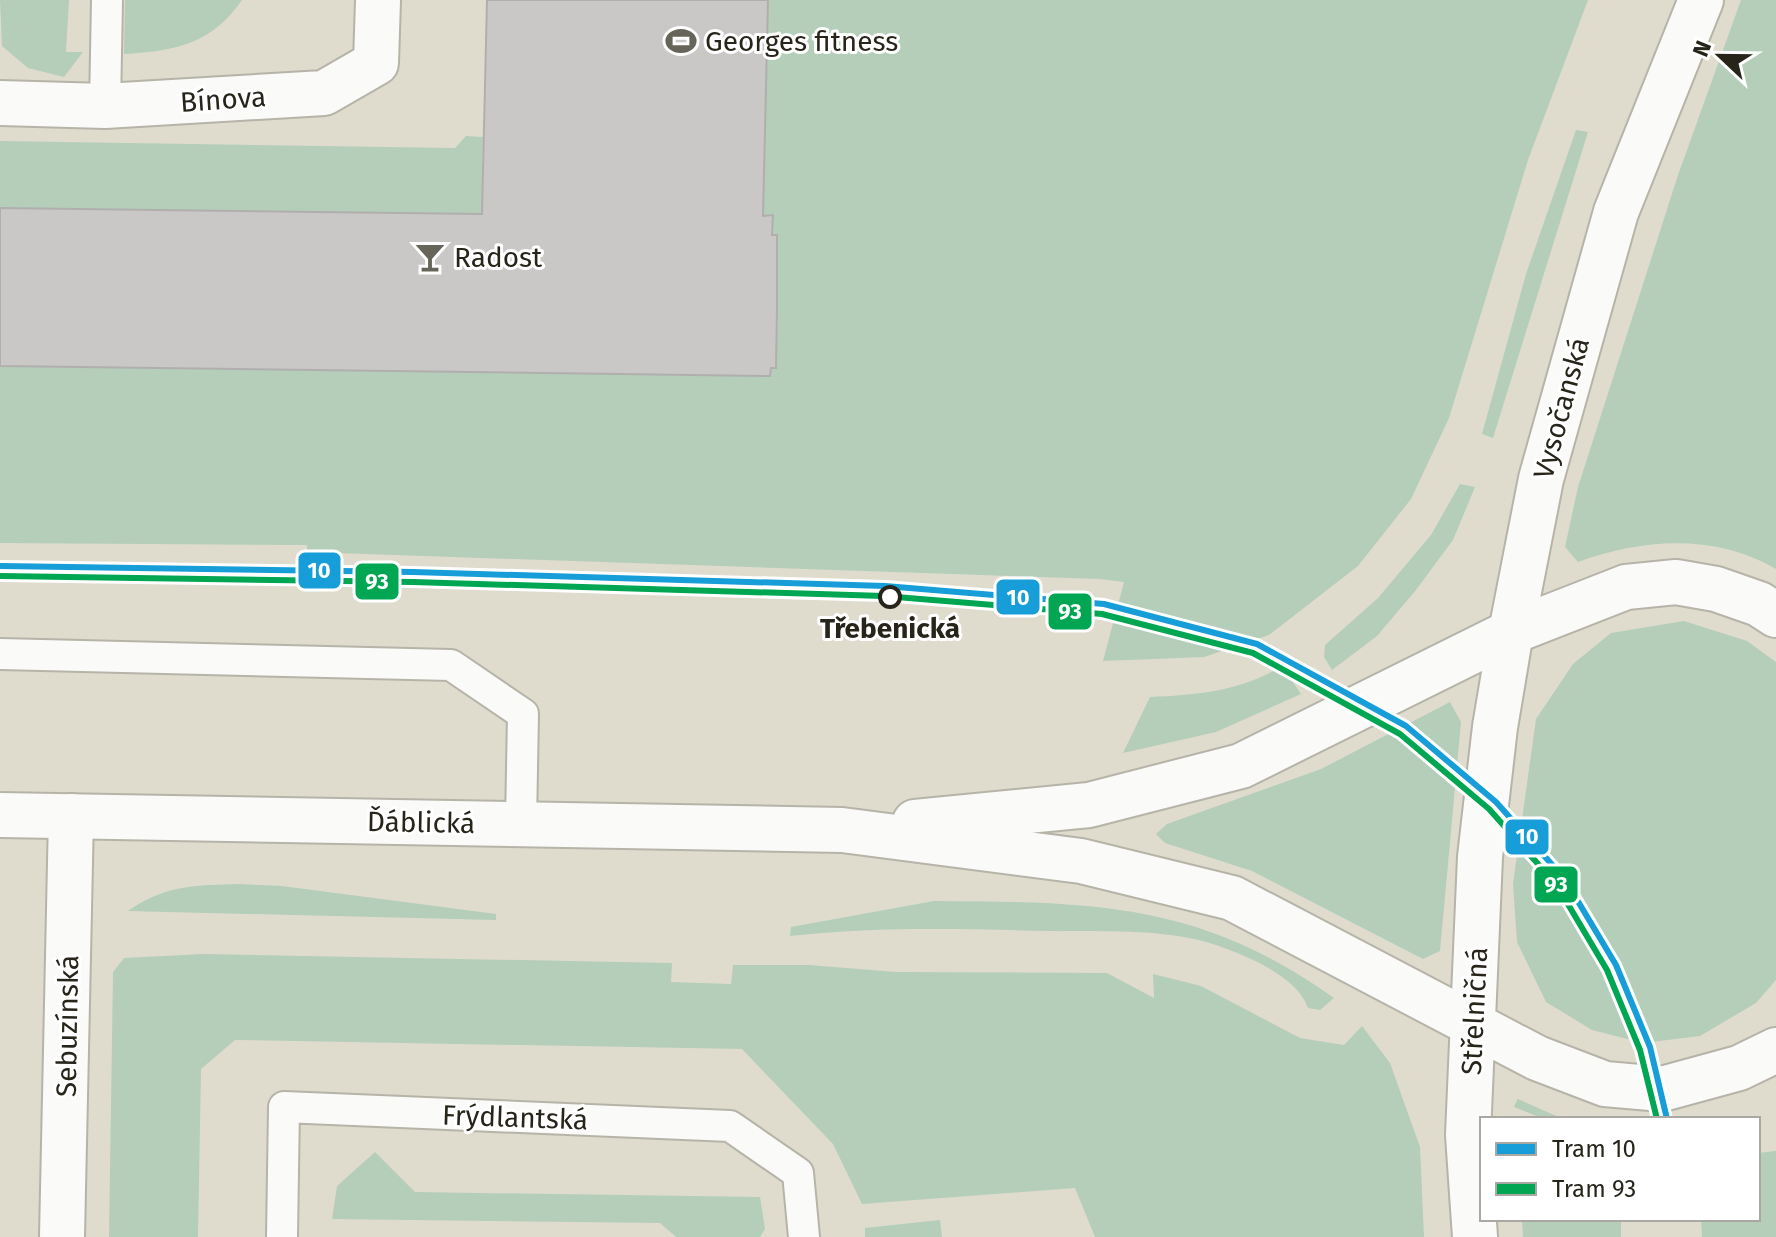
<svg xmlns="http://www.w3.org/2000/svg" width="1776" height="1237" viewBox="0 0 1776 1237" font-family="'Fira Sans',sans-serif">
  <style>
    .green { fill: #b4ceba }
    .building { fill: #c9c8c7; stroke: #b0afae; stroke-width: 2 }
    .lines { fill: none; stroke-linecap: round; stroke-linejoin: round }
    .lane-casing { stroke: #b6b3a8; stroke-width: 34 }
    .street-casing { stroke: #b6b3a8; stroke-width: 48 }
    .secondary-casing { stroke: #b6b3a8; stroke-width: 48 }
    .lane { stroke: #fafaf8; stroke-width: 30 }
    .street { stroke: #fafaf8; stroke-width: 44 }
    .secondary { stroke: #fafaf8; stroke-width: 44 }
    .tram-1-casing { stroke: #fff; stroke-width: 12 }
    .tram-2-casing { stroke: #fff; stroke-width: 12 }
    .tram-1 { stroke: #179ed8; stroke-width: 6 }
    .tram-2 { stroke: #00a651; stroke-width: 6 }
    .stop-dot { fill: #fff; stroke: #27251a; stroke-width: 4 }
    .labels { text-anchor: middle; stroke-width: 6; stroke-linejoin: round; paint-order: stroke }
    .poi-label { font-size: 28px; fill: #27251a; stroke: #fff; text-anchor: start }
    .street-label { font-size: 28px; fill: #27251a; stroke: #fff }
    .stop-label { font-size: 28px; font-weight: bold; fill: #27251a; stroke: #fff }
    .line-badge { stroke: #fff; stroke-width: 3 }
    .badge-label { font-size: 22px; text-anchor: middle; font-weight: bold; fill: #fff }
  </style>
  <rect width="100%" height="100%" fill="#dfdcce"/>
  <path class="green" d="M0,0h69l-3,52h17l-19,25 -36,-9 -26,-22z
    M125,0h117c-30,44 -67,51 -118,54z
    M768,0h820l-60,160 -79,258 -38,81 -53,67 -89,69 -65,22 -101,4 21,-79 -24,-3 -793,-27v-7l-307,-2v-177l769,10 2,-8 5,-1 2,-131 -6,-1 1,-20 -10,1z
    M1741,0h35v569c-62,-36 -134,-30 -198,-7l-13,-15 13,-60 100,-312z
    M1576,130l12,2 -95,306 -11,-4 44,-160z
    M466,136l17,1 -1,27 21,1v49l-503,-6v-67l455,7z
    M1460,484l15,3 -22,53 -37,50 -39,46 -45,34 -8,-13 1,-12 53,-47 53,-63z
    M1684,621l63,20 29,21v318l-20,23 -56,33 -57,7 -51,-13 -46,-28 -29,-60 -4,-58 23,-165 37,-55 38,-31z
    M1282,666l19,28 -85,38 -93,21 27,-56c47,-2 92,-6 132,-31z
    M1450,702l11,20 -21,229 -17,8 -171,-88 -87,-28 -9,-9 11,-10 154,-55z
    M240,884l42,2 214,28v6l-368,-9c36,-26 69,-26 112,-27z
    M934,901c158,1 266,1 400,97l-14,12 -12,-2c-11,-32 -61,-52 -92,-63 -51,-17 -111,-13 -164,-14 -88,-2 -174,-5 -262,5l1,-9z
    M203,954l469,9 -1,19 60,2 2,-19h76l87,7 211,1 47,25 -1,-24 48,12 99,52 44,7 18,-19 28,37 30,84 4,90h-329l-20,-49 -213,16 -29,-60 -91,-95 -507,-9 -34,29 -3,168h-89l4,-265 11,-14z
    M1518,1098v1l45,20h-19l-30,-12z
    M1776,1151v86h-74l-1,-18h57v-66z
    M375,1152l40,40 345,5 5,32 -5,8h-84l-16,-14 -328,-4 5,-33z
    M1522,1219h99v18h-98z
    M940,1220l2,17h-77v-9z"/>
  <path class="building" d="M487,0h281l-5,216 10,-1 -1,20h5v72l-1,61h-5l-1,8 -770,-10v-158l482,6z"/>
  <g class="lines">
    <g class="lane-casing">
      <path id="lane" d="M105,106l2,-106
        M0,654l451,11 72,49 -2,110
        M282,1237l2,-130 446,19 68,47 6,64"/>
    </g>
    <g class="street-casing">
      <path id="street" d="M0,103l105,3 219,-13 52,-30 2,-63
        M62,1237l9,-421"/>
    </g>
    <g class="secondary-casing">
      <path id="secondary" d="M0,815l842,15 239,31 151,37 305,160 68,26 57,5 77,-21 37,-18
        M915,822l174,-17 152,-39 270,-134 115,-45 50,-5 40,7 43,15 17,11
        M1475,1237l-7,-102 12,-278 15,-130 16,-95 30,-153 75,-267 85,-212"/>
    </g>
    <use href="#lane" class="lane"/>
    <use href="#street" class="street"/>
    <use href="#secondary" class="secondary"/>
    <g class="tram-1-casing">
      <path id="tram-1" d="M0,566l413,6 472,14 219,18 153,40 149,82 90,76 68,76 52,87 34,82 17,72"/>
    </g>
    <g class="tram-2-casing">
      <path id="tram-2" d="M0,576l413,6 471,14 218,18 151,39 147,81 89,75 67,75 51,86 33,80 17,69"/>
    </g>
    <use href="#tram-1" class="tram-1"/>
    <use href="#tram-2" class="tram-2"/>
  </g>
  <defs>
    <g id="stadium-bare" transform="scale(2.4)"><path d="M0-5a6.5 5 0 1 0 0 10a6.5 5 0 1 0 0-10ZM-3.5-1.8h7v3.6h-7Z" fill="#676559" stroke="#fff" stroke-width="2.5" paint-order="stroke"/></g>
    <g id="bar-bare" transform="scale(2.4)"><path d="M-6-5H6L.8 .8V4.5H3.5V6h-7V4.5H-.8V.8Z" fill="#676559" stroke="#fff" stroke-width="2.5" paint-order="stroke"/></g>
  </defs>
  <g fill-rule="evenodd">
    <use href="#stadium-bare" x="681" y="41"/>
    <use href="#bar-bare" x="430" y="257"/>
  </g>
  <circle class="stop-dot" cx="890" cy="597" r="10"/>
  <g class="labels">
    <g class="poi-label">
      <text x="705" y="51">Georges fitness</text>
      <text x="454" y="267">Radost</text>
    </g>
    <g class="street-label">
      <text transform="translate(223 99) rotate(-4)" y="10">Bínova</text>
      <text transform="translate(1561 408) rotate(-75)" y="10">Vysočanská</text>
      <text transform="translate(421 822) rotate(1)" y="10">Ďáblická</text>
      <text transform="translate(1474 1011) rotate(-87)" y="10">Střelničná</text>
      <text transform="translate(67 1026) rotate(-89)" y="10">Sebuzínská</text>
      <text transform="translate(515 1117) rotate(2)" y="10">Frýdlantská</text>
    </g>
    <g class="stop-label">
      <text x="890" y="638">Třebenická</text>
    </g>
  </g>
  <g class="line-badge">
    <rect x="297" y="551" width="45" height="39" rx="8" fill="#179ed8"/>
    <rect x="354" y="562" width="46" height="39" rx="8" fill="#00a651"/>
    <rect x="995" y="578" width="46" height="38" rx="8" fill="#179ed8"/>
    <rect x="1047" y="592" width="46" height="39" rx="8" fill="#00a651"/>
    <rect x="1504" y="818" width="46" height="38" rx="8" fill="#179ed8"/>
    <rect x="1533" y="865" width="46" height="39" rx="8" fill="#00a651"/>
  </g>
  <g class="badge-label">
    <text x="319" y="578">10</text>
    <text x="377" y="589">93</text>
    <text x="1018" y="605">10</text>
    <text x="1070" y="619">93</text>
    <text x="1527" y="844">10</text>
    <text x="1556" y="892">93</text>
  </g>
  <rect x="1480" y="1117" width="280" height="104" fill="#ffffff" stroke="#a9a8a3" stroke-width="2"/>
  <rect x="1496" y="1143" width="40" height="12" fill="#179ed8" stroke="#a9a8a3" stroke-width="2"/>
  <text x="1552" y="1157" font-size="24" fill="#27251a">Tram 10</text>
  <rect x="1496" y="1183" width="40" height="12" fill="#00a651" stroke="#a9a8a3" stroke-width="2"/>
  <text x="1552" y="1197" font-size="24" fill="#27251a">Tram 93</text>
  <g transform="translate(1720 56) rotate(292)" stroke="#ffffff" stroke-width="6" paint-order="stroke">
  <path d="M0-6L14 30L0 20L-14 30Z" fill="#27251a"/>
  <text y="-12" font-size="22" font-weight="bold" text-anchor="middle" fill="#27251a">N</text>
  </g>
</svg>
